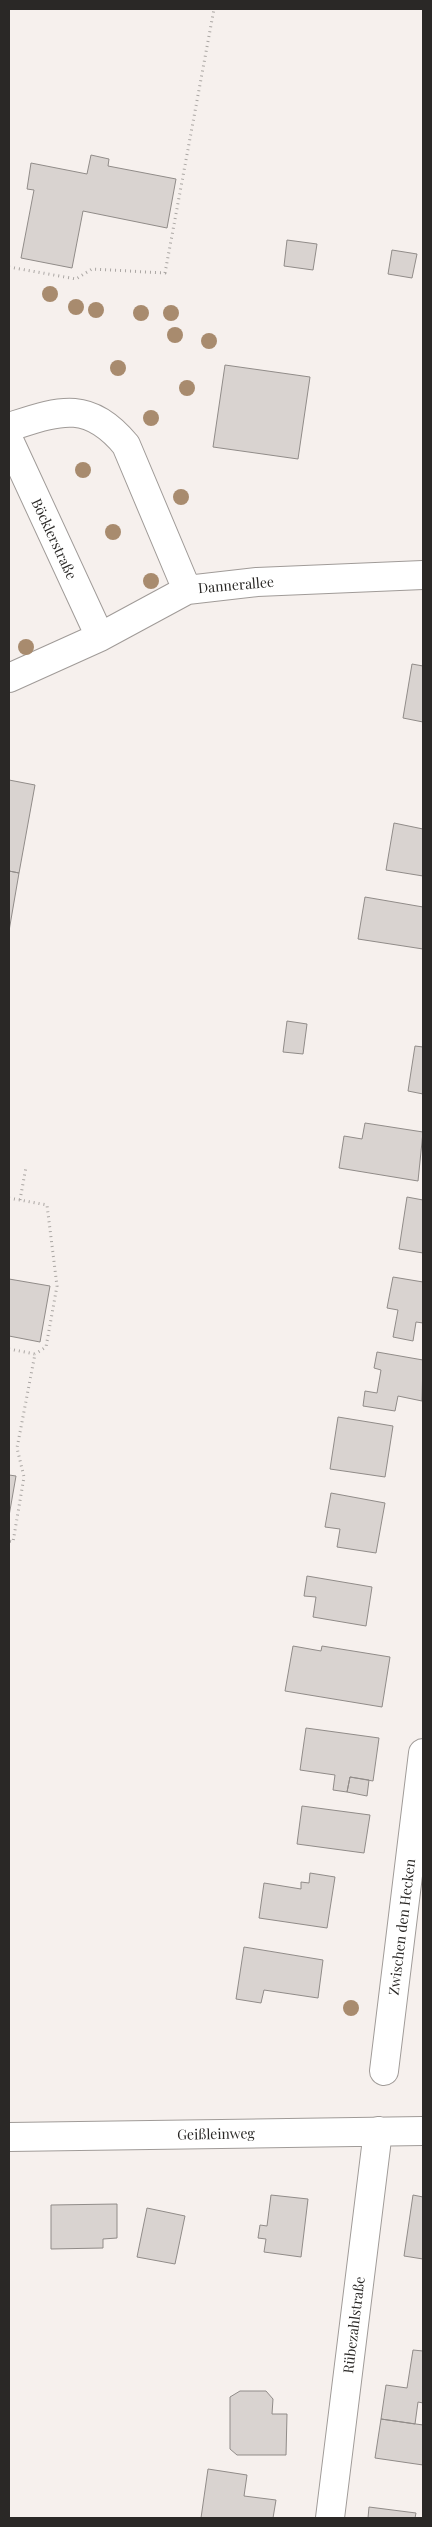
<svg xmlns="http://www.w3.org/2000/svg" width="432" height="2527" viewBox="0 0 432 2527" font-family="'Playfair Display',serif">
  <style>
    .building { fill: #d9d3d0; stroke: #918c89 }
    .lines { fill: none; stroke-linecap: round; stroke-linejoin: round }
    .minor-casing { stroke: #a09b98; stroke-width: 30 }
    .path { stroke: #aaa6a3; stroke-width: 3; stroke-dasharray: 1 4; stroke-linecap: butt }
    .minor { stroke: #fff; stroke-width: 28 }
    .tree { fill: #a88b6e }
    .labels { text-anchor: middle; stroke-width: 4.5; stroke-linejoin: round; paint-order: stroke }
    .street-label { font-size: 14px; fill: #2a2826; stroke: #fff }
  </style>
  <rect width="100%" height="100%" fill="#f6f0ed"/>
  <path class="building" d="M91,155l18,4 -1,7 68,13 -9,49 -84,-17 -11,57 -51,-10 13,-68 -7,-1 4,-26 56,11z
    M287,240l30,4 -4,26 -29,-4z
    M392,250l25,4 -5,24 -24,-4z
    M225,365l85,12 -12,82 -85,-12z
    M412,664l11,2v56l-20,-4z
    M9,780l26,5 -16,88 -10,-2z
    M394,823l29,6v47l-37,-6z
    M9,871l10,2 -10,58z
    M365,897l58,10v42l-65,-10z
    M287,1021l20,3 -4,30 -20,-2z
    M415,1046l8,1v47l-15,-3z
    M365,1123l58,9 -5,49 -79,-13 5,-32 18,3z
    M407,1197l16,3v53l-24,-4z
    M393,1277l30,5v41l-7,-1 -3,19 -20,-4 5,-27 -11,-2z
    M9,1279l41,7 -10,56 -31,-6z
    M377,1352l46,8 -1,41 -24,-5 -3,15 -32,-5 2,-15 12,2 4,-23 -7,-2z
    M338,1417l55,9 -8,51 -55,-8z
    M9,1475l7,1 -7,40z
    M331,1493l54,10 -9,50 -39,-6 3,-18 -15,-2z
    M307,1576l65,11 -6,39 -53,-9 3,-20 -12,-1z
    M293,1646l28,5 1,-5 68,11 -8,50 -97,-16z
    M306,1728l73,10 -6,43 -23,-4 -3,15 -14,-2 2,-15 -35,-5z
    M350,1777l19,3 -2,16 -20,-4z
    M302,1806l68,9 -6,38 -67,-9z
    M310,1873l25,4 -8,51 -68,-10 5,-35 37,6v-7l8,1z
    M244,1947l79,13 -5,38 -54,-8 -3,13 -25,-4z
    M271,2195l37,4 -7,58 -37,-5 2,-13 -8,-1 2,-13 7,1z
    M413,2195l10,2v62l-19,-3z
    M117,2204v34l-14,1v9l-52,1v-44z
    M147,2208l38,8 -10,48 -38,-7z
    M413,2350l10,1v52l-5,-1 -3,22 -34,-5 5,-34 21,3z
    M240,2391h26l7,8 -1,15h15l-1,41h-49l-7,-6v-52z
    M381,2419l42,6v40l-48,-7z
    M208,2469l39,6 -3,21 32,4 -3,18h-72z
    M369,2507l47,6 -1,5h-47z"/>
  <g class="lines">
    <g class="minor-casing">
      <path id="minor" d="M9,427c50,-16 79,-28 117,18l61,145
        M9,440l91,197
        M9,678l91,-41 87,-47 70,-8 166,-7
        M384,2071l39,-318
        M9,2137l414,-6
        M330,2518l48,-387"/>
    </g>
    <path class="path" d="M9,267l67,12 16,-10 73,4 49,-264
      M9,1198l38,7 10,81 -11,61 -11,7
      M20,1200l6,-33
      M9,1349l26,5 -18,94 7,29 -11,65 -4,-1"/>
    <use href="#minor" class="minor"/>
  </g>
  <g class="tree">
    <circle cx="50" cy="294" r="8"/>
    <circle cx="76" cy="307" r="8"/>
    <circle cx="96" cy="310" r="8"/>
    <circle cx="141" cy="313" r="8"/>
    <circle cx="171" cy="313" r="8"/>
    <circle cx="175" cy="335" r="8"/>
    <circle cx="209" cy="341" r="8"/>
    <circle cx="118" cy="368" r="8"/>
    <circle cx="187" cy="388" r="8"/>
    <circle cx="151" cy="418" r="8"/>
    <circle cx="83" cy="470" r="8"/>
    <circle cx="181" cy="497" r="8"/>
    <circle cx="113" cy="532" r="8"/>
    <circle cx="151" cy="581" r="8"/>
    <circle cx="26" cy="647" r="8"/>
    <circle cx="351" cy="2008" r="8"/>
  </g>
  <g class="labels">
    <g class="street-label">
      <text transform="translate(54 539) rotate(65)" y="5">Böcklerstraße</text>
      <text transform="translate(236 585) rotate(-5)" y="5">Dannerallee</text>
      <text transform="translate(402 1927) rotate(-83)" y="5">Zwischen den Hecken</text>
      <text transform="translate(216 2134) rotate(-1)" y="5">Geißleinweg</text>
      <text transform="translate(354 2325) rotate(-83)" y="5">Rübezahlstraße</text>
    </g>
  </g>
  <rect width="432" height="2527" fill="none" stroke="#2a2826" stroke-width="20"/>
</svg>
